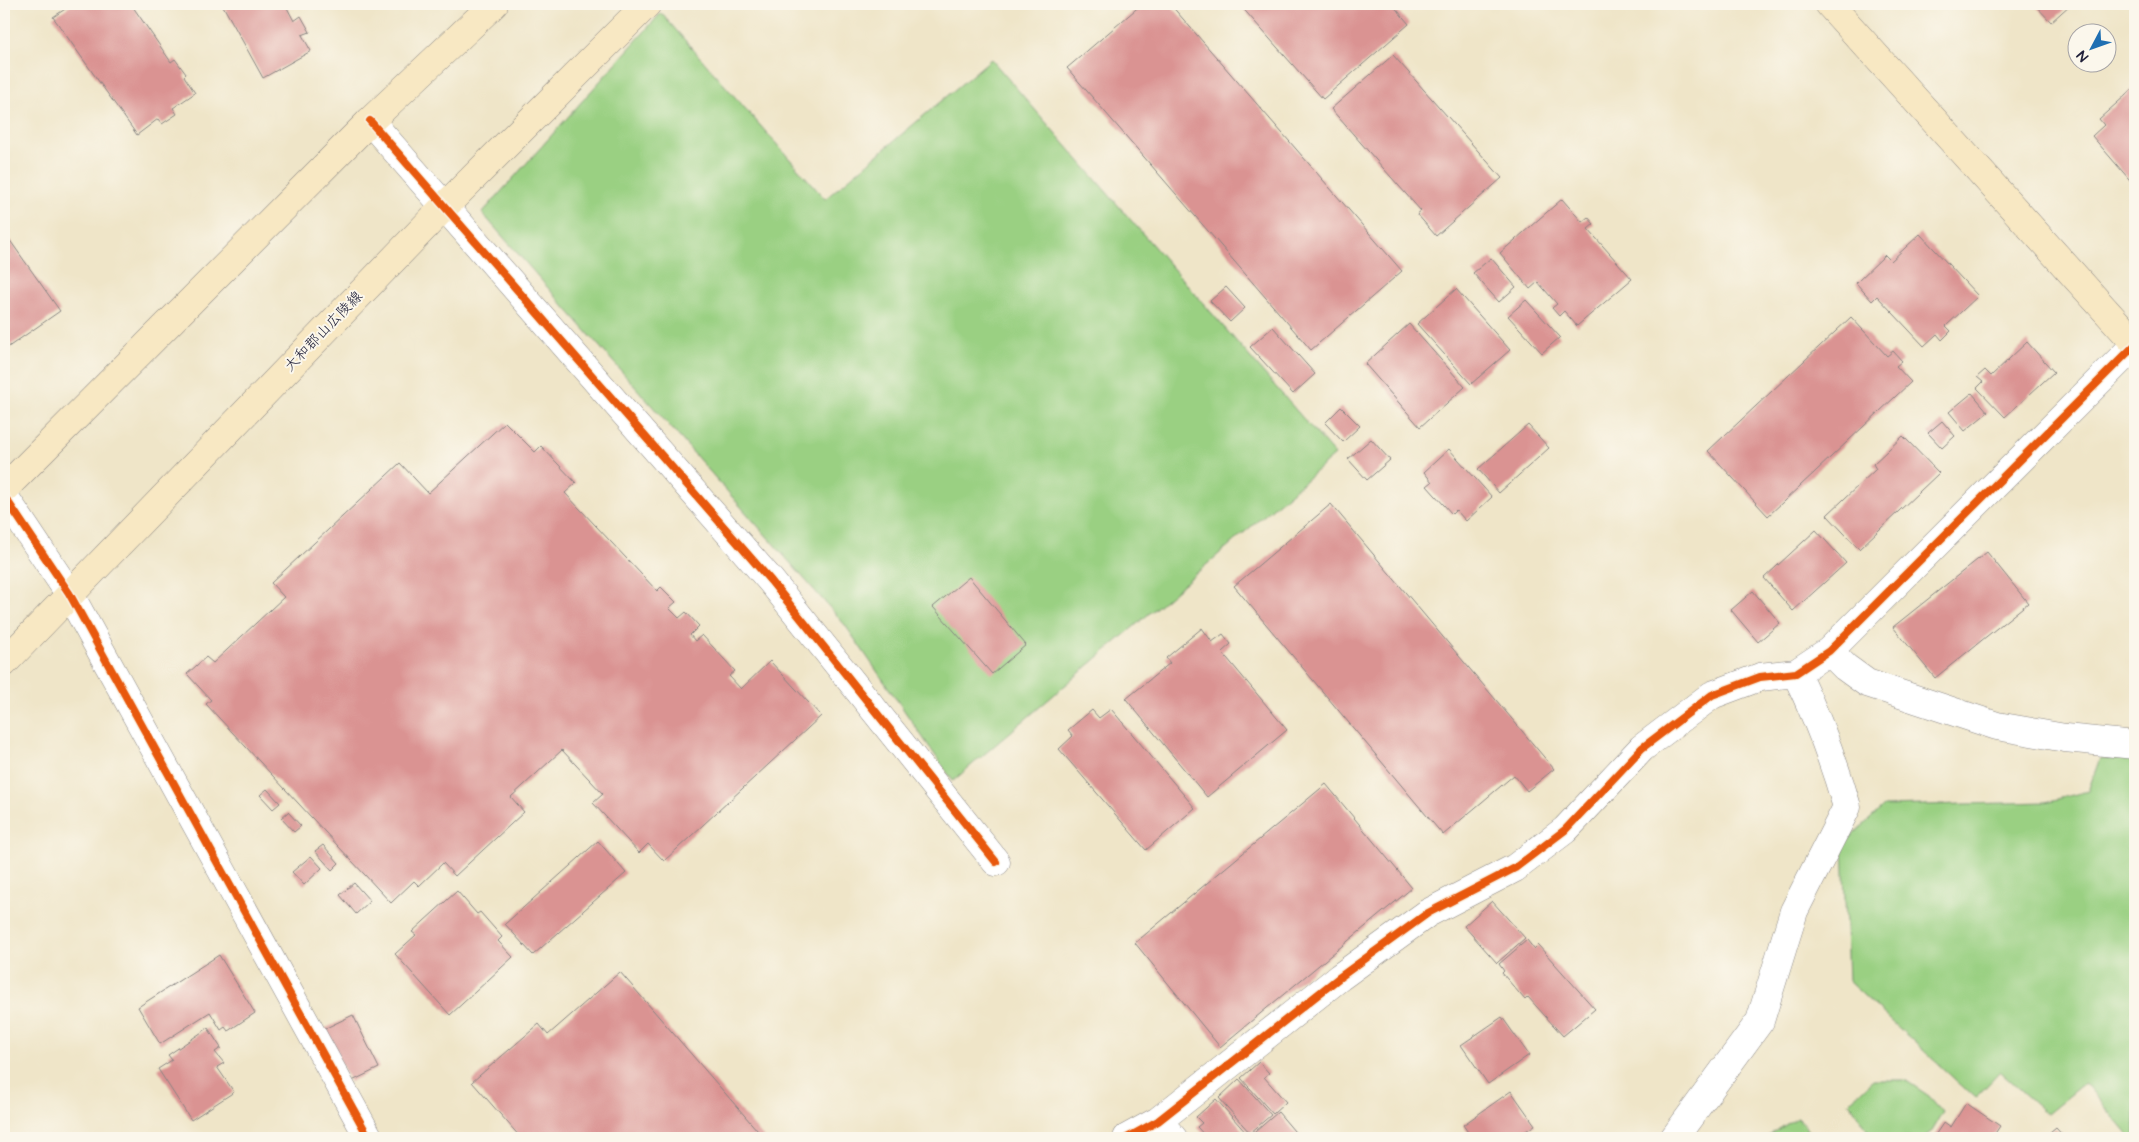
<svg xmlns="http://www.w3.org/2000/svg" width="2139" height="1142" viewBox="0 0 2139 1142" font-family="'Architects Daughter','Klee One',sans-serif">
  <style>
    .green { fill: #9ad082; stroke: #5e795e }
    .building { fill: #da9392 }
    .lines { fill: none; stroke-linecap: round; stroke-linejoin: round }
    .street-casing { stroke: #888482; stroke-width: 29 }
    .secondary-casing { stroke: #888482; stroke-width: 29 }
    .street { stroke: #fff; stroke-width: 28 }
    .secondary { stroke: #f8e8c3; stroke-width: 28 }
    .cycleway-casing { stroke: #fbf7ec; stroke-width: 11 }
    .cycleway { stroke: #e8590c; stroke-width: 8 }
    .labels { text-anchor: middle; stroke-width: 4; stroke-linejoin: round; paint-order: stroke }
    .street-label { font-size: 15px; fill: #22223b; stroke: #fbf7ec }
  </style>
  <rect width="100%" height="100%" fill="#fbf7ec"/>
  <filter id="ink" filterUnits="userSpaceOnUse"><feTurbulence type="fractalNoise" baseFrequency=".02" numOctaves="2"/><feDisplacementMap in="SourceGraphic" scale="10" xChannelSelector="R" yChannelSelector="G"/><feConvolveMatrix kernelMatrix="1 2 1 2 8 2 1 2 1" color-interpolation-filters="sRGB"/></filter>
  <filter id="wash" filterUnits="userSpaceOnUse"><feTurbulence type="fractalNoise" baseFrequency=".0096" numOctaves="4" result="noise"/><feDisplacementMap in="SourceGraphic" scale="20" xChannelSelector="R" yChannelSelector="G"/><feGaussianBlur stdDeviation="1.12" result="paint"/><feColorMatrix in="noise" values="0 0 0 0 0 0 0 0 0 0 0 0 0 0 0 0 0 1.4 0 .05"/><feComposite in="paint" operator="in"/></filter>
  <g filter="url(#wash)">
    <rect width="100%" height="100%" fill="#efe5c8"/>
    <path class="green" d="M661,13l164,186 166,-140 344,396 -382,326 -108,-156 -363,-412z
      M2100,758l35,2v378h-4l-46,-55 -38,31 -47,-42 -25,26 -127,-117 -5,-137 41,-38 162,-4 42,-11z
      M1873,1080h32l24,16 14,16 -12,20 -8,6h-50l-24,-36z
      M1797,1118l18,20h-51z"/>
    <g id="blocks">
      <path class="building" d="M73,4h64l-4,3 38,55 4,-3 11,15 -2,2 11,17 -22,15 4,6 -15,10 -4,-5 -21,16 -84,-118z
        M222,4h63l9,17 7,-5 9,16 -8,3 9,16 -48,27z
        M1142,4h28l232,267 -91,79 -244,-282z
        M1239,4h153l17,20 -86,75z
        M2034,4h37l-20,18z
        M1393,55l109,123 -66,58 -19,-22 4,-3 -90,-102z
        M2135,87v99l-43,-50 12,-11 -5,-6z
        M1562,199l20,23 6,-5 6,7 -6,5 44,50 -55,47 -13,-15 -5,5 -7,-8 5,-4 -19,-22 -8,7 -30,-36z
        M4,232l56,79 -56,39z
        M1920,234l58,62 -32,30 5,5 -9,9 -5,-6 -13,12 -47,-50 -5,5 -16,-18 29,-28 6,6z
        M1491,258l25,29 -17,15 -26,-29z
        M1226,287l19,21 -15,14 -20,-21z
        M1456,289l54,61 -39,34 -54,-60z
        M1526,300l34,37 -18,16 -34,-37z
        M1851,317l36,39 6,-5 9,10 -6,5 15,16 -143,134 -60,-65z
        M1409,324l56,63 -45,40 -55,-63z
        M1273,327l42,47 -22,20 -43,-47z
        M2027,342l27,30 -49,45 -28,-29 6,-6 -6,-5 8,-7 6,6z
        M1972,393l16,19 -23,19 -16,-19z
        M1341,407l19,19 -17,16 -18,-19z
        M1942,421l13,15 -13,12 -14,-15z
        M505,422l30,30 6,-6 35,37 -11,10 92,98 4,-4 15,15 -7,6 10,10 7,-6 13,14 -9,9 5,6 7,-6 33,36 -6,5 12,13 29,-28 51,55 -157,145 -16,-17 -9,9 -46,-50 10,-9 -41,-44 -51,47 13,15 -69,64 -12,-13 -24,23 -5,-5 -23,22 -185,-199 5,-4 -24,-26 19,-17 7,6 71,-66 -13,-14 129,-120 28,30z
        M1528,425l21,23 -50,45 -21,-24z
        M1903,436l36,37 -80,76 -32,-34 49,-46 -3,-5z
        M1371,439l19,21 -23,20 -19,-21z
        M1449,449l43,48 -26,24 -10,-11 -4,4 -25,-28 5,-4 -8,-10z
        M1331,504l223,265 -27,22 -13,-16 -71,60 -209,-249z
        M1816,530l30,33 -53,48 -29,-33z
        M1987,552l41,51 -93,75 -42,-51z
        M969,577l57,68 -34,29 -59,-67z
        M1753,591l27,32 -22,19 -27,-32z
        M1202,628l10,14 11,-8 8,10 -9,8 65,78 -80,67 -81,-98 44,-36 -4,-5z
        M1111,709l84,99 -49,42 -87,-101 14,-13 -5,-6 24,-20 7,8z
        M1326,784l86,104 -192,159 -85,-104z
        M267,789l13,14 -7,6 -13,-14z
        M288,812l13,14 -7,6 -13,-14z
        M598,841l28,32 -93,82 -28,-31z
        M323,845l16,18 -7,7 -17,-19z
        M311,856l11,12 -18,17 -12,-13z
        M354,883l16,18 -14,13 -16,-19z
        M457,891l20,23 3,-2 22,25 -4,4 15,16 -63,58 -55,-61 21,-19 -4,-3z
        M1492,901l33,37 -28,25 -33,-37z
        M1527,940l7,9 4,-4 57,64 -32,27 -35,-39 -3,3 -23,-27 2,-2 -5,-7z
        M219,955l36,58 -27,18 -3,-4 -4,3 -11,-18 -50,32 -22,-37z
        M620,972l144,166h-243l-49,-56 67,-58 9,11z
        M353,1015l26,53 -29,14 -26,-53z
        M1502,1017l27,38 -41,29 -27,-39z
        M208,1028l13,20 -6,4 9,11 -7,4 17,25 -43,28 -33,-51 14,-9 -4,-5z
        M1259,1062l10,11 -5,4 22,25 -13,12 -32,-36z
        M1239,1079l32,36 -21,18 -31,-35z
        M1511,1091l24,34 -20,13h-43l-9,-13z
        M1216,1099l32,36 -4,3h-37l-10,-11 5,-4 -6,-6z
        M1966,1103l34,23 -8,12h-59l11,-16 7,5z
        M1278,1112l22,26h-52z
        M2056,1128l9,10h-21z"/>
    </g>
  </g>
  <g filter="url(#ink)">
    <use href="#blocks" fill-opacity="0" stroke="#888482" stroke-width="1"/>
    <g class="lines">
      <g class="street-casing">
        <path id="street" d="M370,121l401,460 225,281
          M4,496l65,97 300,545
          M1829,651l16,16 22,16 130,43 68,12 70,7
          M1158,1121l15,17
          M1127,1138l31,-17 182,-144 88,-64 87,-45 50,-38 77,-82 70,-53 48,-18 36,-4 33,-22 306,-306
          M1674,1138l86,-117 34,-110 53,-104c-14,-49 -29,-88 -51,-134"/>
      </g>
      <g class="secondary-casing">
        <path id="secondary" d="M1829,4l306,339
          M4,489l366,-368 124,-117
          M4,663l440,-456 203,-203"/>
      </g>
      <use href="#street" class="street"/>
      <use href="#secondary" class="secondary"/>
      <g class="cycleway-casing">
        <path id="cycleway" d="M370,121l401,460 225,281
          M4,496l65,97 300,545
          M1127,1138l31,-17 182,-144 88,-64 87,-45 50,-38 77,-82 70,-53 48,-18 36,-4 33,-22 306,-306"/>
      </g>
      <use href="#cycleway" class="cycleway"/>
    </g>
  </g>
  <g class="labels">
    <g class="street-label">
      <text transform="translate(323 331) rotate(-46)" y="5">大和郡山広陵線</text>
    </g>
  </g>
  <rect width="2139" height="1142" fill="none" stroke="#fbf7ec" stroke-width="20"/>
  <g transform="translate(2092 48) rotate(229)"><circle r="24" fill="#fbf7ec" stroke="#a4a2a5"/>
  <path d="M0-4L9 19L0 12L-9 19Z" fill="#1f6fb2"/>
  <text y="-8" font-size="14" font-weight="bold" text-anchor="middle" fill="#22223b">N</text>
  </g>
</svg>
